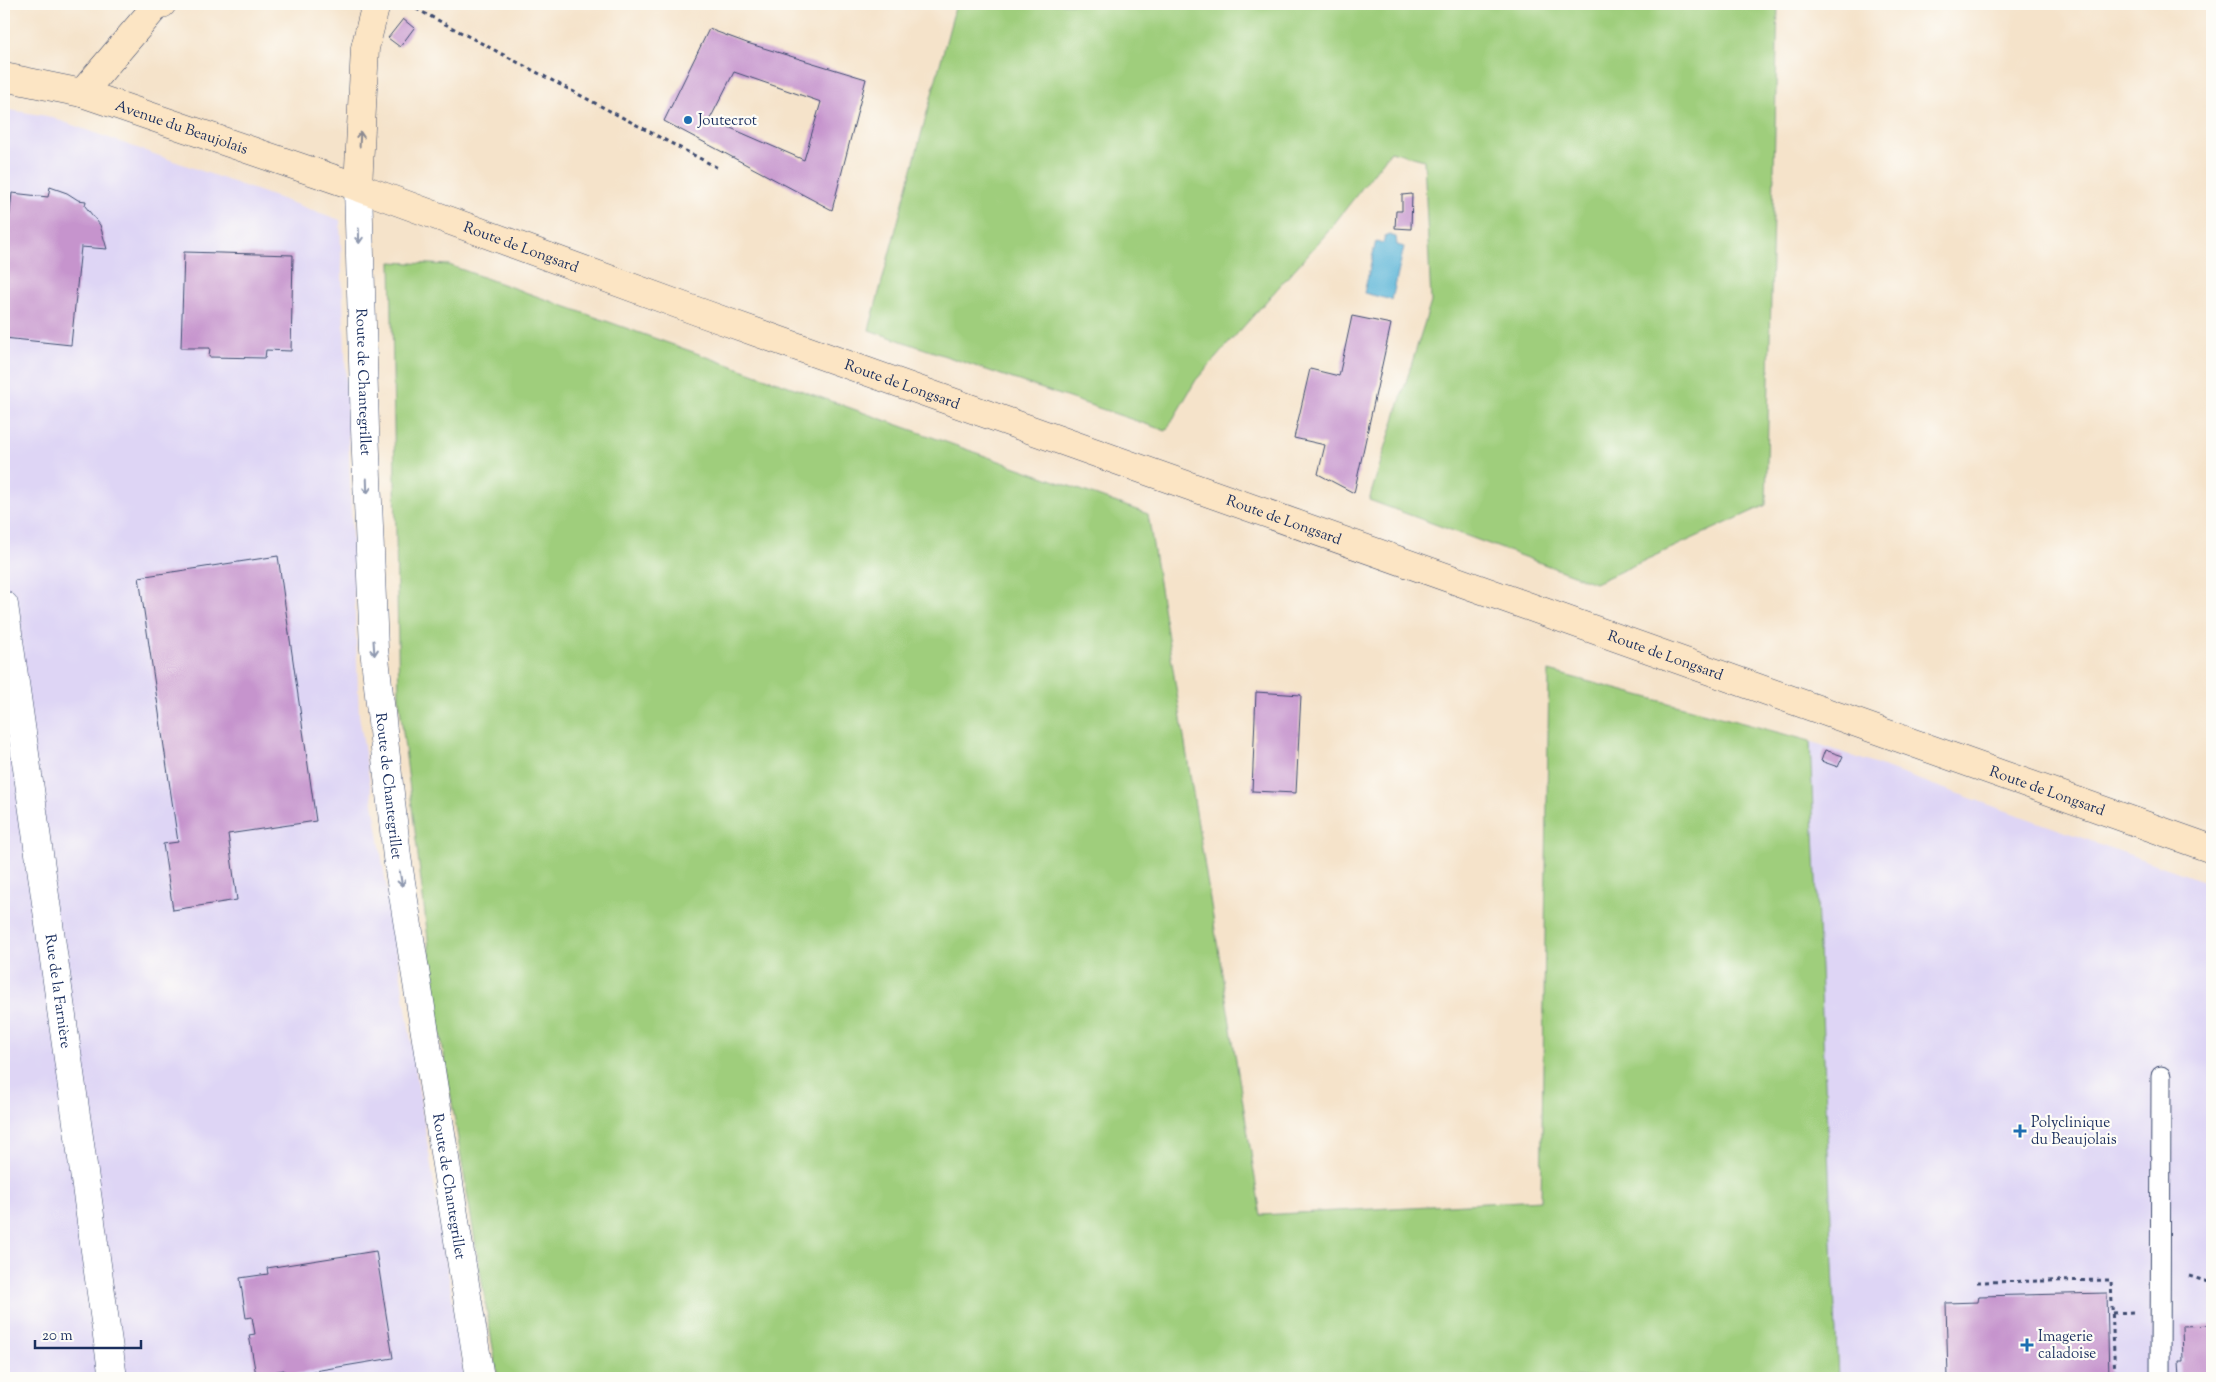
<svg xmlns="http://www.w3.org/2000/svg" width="2216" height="1382" viewBox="0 0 2216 1382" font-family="'Sorts Mill Goudy',serif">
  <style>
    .built { fill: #ded5f5 }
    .green { fill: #9fce7c; stroke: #5d7e6d }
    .water { fill: #59b4d7; stroke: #3a729a }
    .building { fill: #c694cd; fill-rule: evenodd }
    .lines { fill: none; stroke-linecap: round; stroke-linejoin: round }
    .lane-casing { stroke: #3c4a6e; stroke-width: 21 }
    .street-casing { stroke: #3c4a6e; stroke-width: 29 }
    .secondary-casing { stroke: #3c4a6e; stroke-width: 29 }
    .path { stroke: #3c4a6e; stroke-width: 3; stroke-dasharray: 4 4; stroke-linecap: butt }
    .lane { stroke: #fff; stroke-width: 19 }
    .street { stroke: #fff; stroke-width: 28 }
    .secondary { stroke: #fce5c4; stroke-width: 28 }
    .oneway { stroke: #8c8a91 }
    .oneway2 { stroke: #8d97ae }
    .poi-dot { fill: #1f6fb2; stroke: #fdfcf7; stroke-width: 2 }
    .labels { text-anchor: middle; stroke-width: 4.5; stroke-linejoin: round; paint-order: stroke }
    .poi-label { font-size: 15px; fill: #1b2f5e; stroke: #fdfcf7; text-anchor: start }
    .street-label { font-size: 15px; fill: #1b2f5e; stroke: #fdfcf7 }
  </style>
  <rect width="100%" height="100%" fill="#fdfcf7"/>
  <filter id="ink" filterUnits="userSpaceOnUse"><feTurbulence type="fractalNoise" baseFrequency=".02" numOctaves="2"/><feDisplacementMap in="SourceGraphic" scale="10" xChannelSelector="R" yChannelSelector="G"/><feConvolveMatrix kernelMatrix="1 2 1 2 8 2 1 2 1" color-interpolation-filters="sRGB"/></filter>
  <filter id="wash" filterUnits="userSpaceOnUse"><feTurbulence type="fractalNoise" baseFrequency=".0096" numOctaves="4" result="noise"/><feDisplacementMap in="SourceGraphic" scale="20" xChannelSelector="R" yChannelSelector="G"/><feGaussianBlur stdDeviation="1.12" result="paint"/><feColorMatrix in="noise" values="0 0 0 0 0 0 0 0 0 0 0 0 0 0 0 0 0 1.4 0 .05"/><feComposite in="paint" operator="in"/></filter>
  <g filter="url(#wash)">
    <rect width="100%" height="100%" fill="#f5e3ca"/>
    <path class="built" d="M4,109l43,7 293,104 19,495 106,663h-461z
      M1810,741l402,143v494h-374z"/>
    <path class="green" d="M956,4h822l-12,501 -171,78 -226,-83 62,-198 -7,-142 -33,-9 -65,83 -130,146 -30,51 -297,-101z
      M391,262l58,3 699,249 113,701 280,-15 8,-529 261,70 28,637h-1340l-61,-365 -38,-314z"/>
    <path class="water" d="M1389,235l7,2 1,8 7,2 -12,53 -28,-7 12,-52 7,2 2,-6z"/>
    <g id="blocks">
      <path class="building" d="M403,19l11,9 -14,19 -12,-9z
        M709,29l38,14 119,36 -34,131 -168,-89zM734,72l87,30 -17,58 -94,-41z
        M50,187l17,6 11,7 8,1 -1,5 15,19 7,24 -26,-2 -10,98 -67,-7v-71l8,-74 36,4z
        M1412,194l-1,35 -16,-1 1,-17h6v-16z
        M184,252l109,3 -2,96 -25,-1 -1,8 -56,-1 1,-9h-29z
        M1352,316l39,8 -37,169 -36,-19 7,-29 -31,-7 16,-69 29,7z
        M278,556l38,265 -88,13 9,66 -64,10 -10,-66 15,-2 -39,-265z
        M1256,692l45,3 -5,98 -44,-2z
        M1825,750l18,6 -5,11 -17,-6z
        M376,1251l17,107 -109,18v-6l-28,5 -7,-40 6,-1 -3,-17 -6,1 -6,-40 28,-4 -1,-6z
        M2107,1293l2,85h-161l-2,-75 32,-1 1,-6z
        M2212,1325v53h-32l-1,-17h4l-1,-35z"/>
    </g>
  </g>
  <g filter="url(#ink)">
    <use href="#blocks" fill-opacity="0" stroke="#3c4a6e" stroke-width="1"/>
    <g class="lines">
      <g class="lane-casing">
        <path id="lane" d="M2160,1378l1,-302"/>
      </g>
      <g class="street-casing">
        <g id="street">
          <path id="s1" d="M358,187l7,242 9,220 23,208 83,521"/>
          <path id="s2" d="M4,605l109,773"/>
        </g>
      </g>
      <g class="secondary-casing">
        <g id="secondary">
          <path id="s3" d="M4,77l78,16 276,94 344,126 1510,536"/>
          <path d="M82,93l75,-88 5,-1"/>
          <path d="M358,187l7,-139 11,-44"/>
        </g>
      </g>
      <path class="path" d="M409,5l311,164
        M2189,1276l23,7
        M1977,1282l134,-2 4,98
        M2113,1313l21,-1"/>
      <use href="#lane" class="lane"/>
      <use href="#street" class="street"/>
      <use href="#secondary" class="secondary"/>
    </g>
    <defs><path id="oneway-shaft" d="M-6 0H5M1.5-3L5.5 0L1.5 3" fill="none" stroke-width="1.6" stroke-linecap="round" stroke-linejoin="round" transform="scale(1.25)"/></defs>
    <use class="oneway" href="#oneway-shaft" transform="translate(360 139) rotate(-87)"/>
    <g class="oneway2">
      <use href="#oneway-shaft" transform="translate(359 236) rotate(88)"/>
      <use href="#oneway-shaft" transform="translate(367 486) rotate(88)"/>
      <use href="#oneway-shaft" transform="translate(374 648) rotate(86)"/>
      <use href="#oneway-shaft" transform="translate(401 879) rotate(81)"/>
    </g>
  </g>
  <g class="poi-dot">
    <circle cx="688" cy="120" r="5"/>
    <path d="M2017.5 1123.5h5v5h5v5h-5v5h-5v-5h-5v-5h5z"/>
    <path d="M2024.5 1337.5h5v5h5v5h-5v5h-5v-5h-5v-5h5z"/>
  </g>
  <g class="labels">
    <g class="poi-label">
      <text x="698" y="125">Joutecrot</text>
      <text x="2031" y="1127">Polyclinique<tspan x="2031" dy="17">du Beaujolais</tspan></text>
      <text x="2038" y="1341">Imagerie<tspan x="2038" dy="17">caladoise</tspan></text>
    </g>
    <g class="street-label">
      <text dy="5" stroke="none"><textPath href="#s3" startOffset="185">Avenue du Beaujolais</textPath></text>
      <text dy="5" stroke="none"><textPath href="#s3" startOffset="545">Route de Longsard</textPath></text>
      <text dy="5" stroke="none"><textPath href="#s1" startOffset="195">Route de Chantegrillet</textPath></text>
      <text dy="5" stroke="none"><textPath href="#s3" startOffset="950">Route de Longsard</textPath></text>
      <text dy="5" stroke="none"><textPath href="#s3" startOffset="1355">Route de Longsard</textPath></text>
      <text dy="5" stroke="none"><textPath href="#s3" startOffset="1760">Route de Longsard</textPath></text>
      <text dy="5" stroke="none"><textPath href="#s1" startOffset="600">Route de Chantegrillet</textPath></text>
      <text dy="5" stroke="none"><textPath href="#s3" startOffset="2165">Route de Longsard</textPath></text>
      <text dy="5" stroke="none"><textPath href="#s2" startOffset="390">Rue de la Farnière</textPath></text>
      <text dy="5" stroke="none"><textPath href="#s1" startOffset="1005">Route de Chantegrillet</textPath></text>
    </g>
  </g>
  <rect width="2216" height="1382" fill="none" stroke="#fdfcf7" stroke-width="20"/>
  <path d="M35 1340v8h106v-8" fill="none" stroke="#1b2f5e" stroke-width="2.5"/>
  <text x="42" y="1340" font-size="15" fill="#1b2f5e" stroke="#fdfcf7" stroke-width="4" paint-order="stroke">20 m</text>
</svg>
